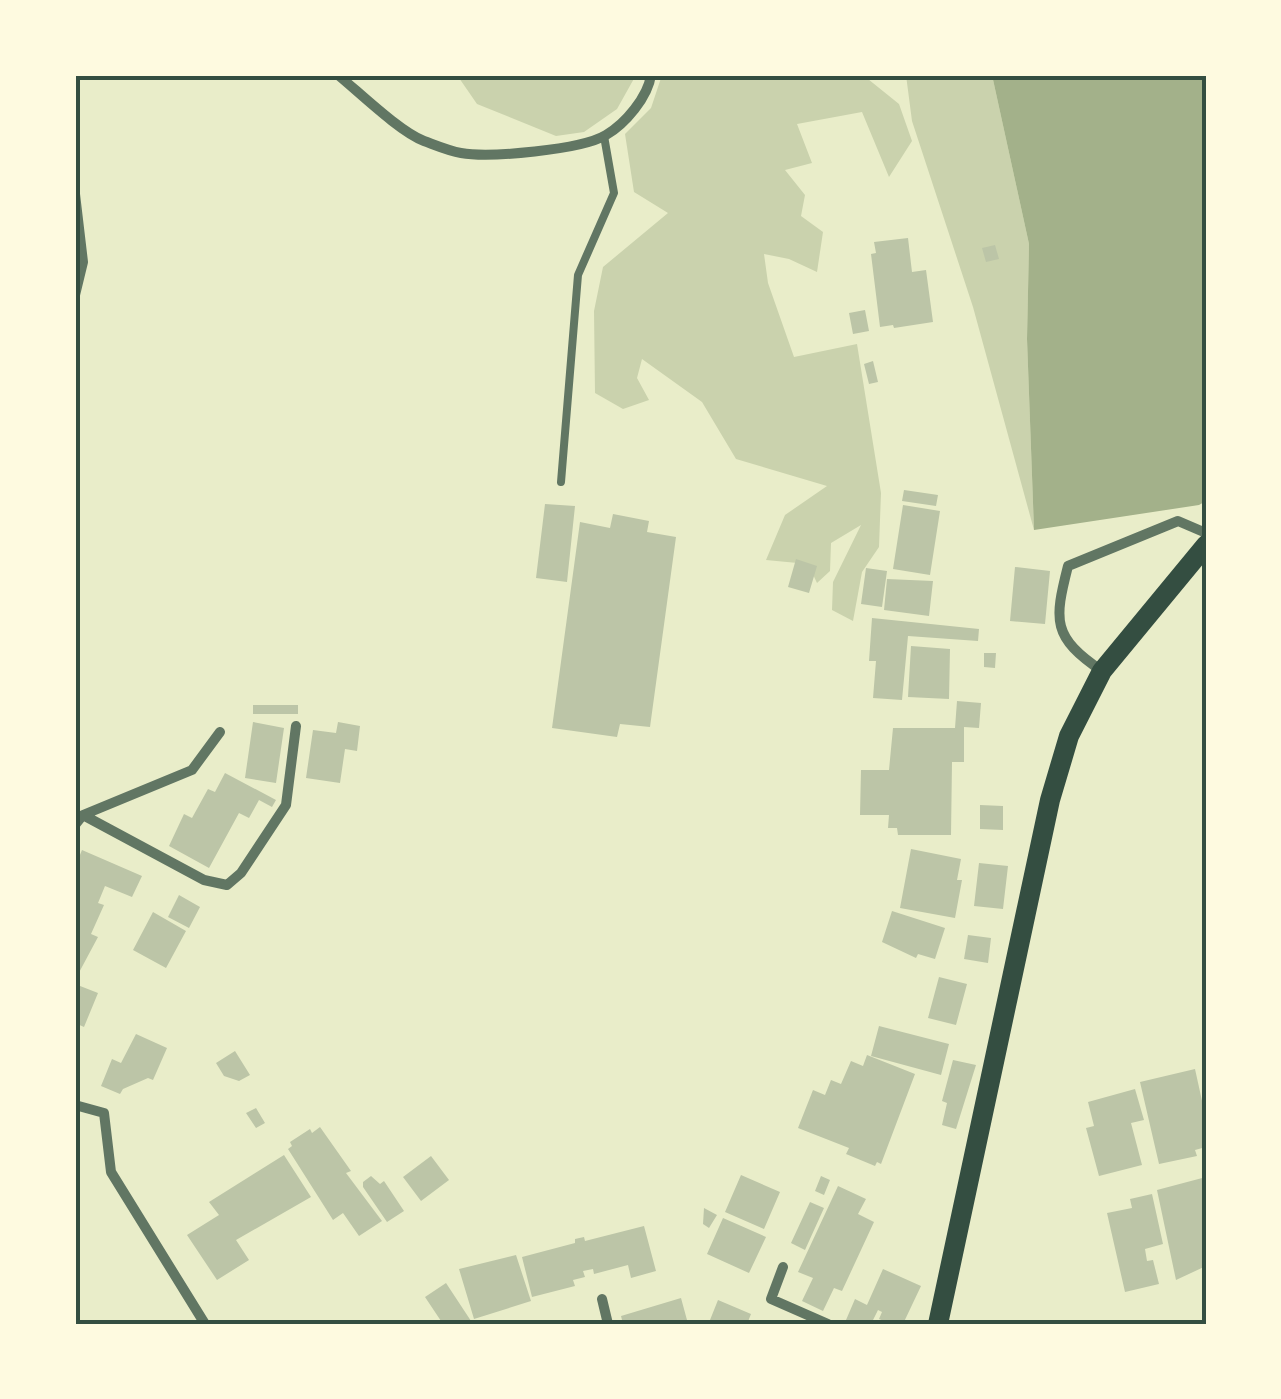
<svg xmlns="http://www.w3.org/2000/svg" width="1281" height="1399" viewBox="0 0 1281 1399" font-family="'IBM Plex Sans',sans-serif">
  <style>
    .green { fill: #cad2ad }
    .water { fill: #a3b18a }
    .building { fill: #bcc5a7 }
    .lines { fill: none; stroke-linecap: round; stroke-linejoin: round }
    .service { stroke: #617663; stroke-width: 8 }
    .minor { stroke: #617663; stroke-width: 10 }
    .secondary { stroke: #344e41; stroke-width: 20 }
    .neatline { fill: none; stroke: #344e41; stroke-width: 4 }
  </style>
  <rect width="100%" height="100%" fill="#e9edc9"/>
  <path class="green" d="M457,75h179l-19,34 -33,23 -28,4 -79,-32z
    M662,75h201l36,29 13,37 -23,36 -27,-65 -65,12 15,39 -27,7 20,25 -4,21 22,16 -6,40 -28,-13 -25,-5 4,29 26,74 63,-13 24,149 -2,54 -17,25 -9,49 -21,-11 1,-28 28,-57 -30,18 -1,28 -13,12 -9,-19 -42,-4 19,-45 42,-29 -91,-27 -34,-57 -60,-43 -5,19 12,22 -26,9 -28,-16 -1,-82 9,-44 65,-54 -34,-21 -9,-58 26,-26z
    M906,75h86l37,169 -2,95 7,191 -61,-223 -61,-186z"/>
  <path class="water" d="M992,75h214v426l-7,4 -165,25 -7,-191 2,-95z"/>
  <path class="building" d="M908,238l4,34 14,-2 7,52 -39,6 -1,-3 -13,2 -9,-73 5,-1 -2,-11z
    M995,245l4,14 -13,3 -4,-14z
    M865,310l4,21 -16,3 -4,-21z
    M873,361l5,21 -9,2 -5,-20z
    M904,490l34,5 -2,11 -34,-5z
    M545,504l30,2 -8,76 -31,-4z
    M903,505l37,6 -10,64 -37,-6z
    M613,514l36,7 -2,11 29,5 -26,190 -30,-3 -3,13 -65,-9 28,-206 30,6z
    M796,559l21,7 -8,27 -21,-6z
    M1015,567l35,4 -5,53 -35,-3z
    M866,568l21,3 -5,36 -21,-3z
    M887,579l46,2 -4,35 -45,-6z
    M872,618l107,11 -1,12 -70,-5 -6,64 -29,-2 3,-37h-7z
    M911,646l39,3 -1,50 -41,-2z
    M984,653h12l-1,15 -11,-1z
    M957,701l24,2 -2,25 -15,-1v35h-12l-1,73h-53l-1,-7h-9l1,-13h-29l1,-45h28l4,-42h62z
    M253,705h45v9h-45z
    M253,722l31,6 -8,55 -31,-5z
    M338,722l22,4 -3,25 -12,-2 -5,34 -34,-5 7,-48 23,3z
    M225,773l51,27 -4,7 -13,-7 -10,18 -10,-5 -30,55 -40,-22 15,-32 8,4 16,-29 7,3z
    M980,805l23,1v24l-23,-1z
    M911,849l50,10 -4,21h5l-7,38 -55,-10z
    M82,850l60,26 -10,21 -27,-11 -7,17 6,2 -13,29 7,3 -23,43v-113z
    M979,863l29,3 -5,43 -29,-3z
    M179,895l21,12 -11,21 -21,-11z
    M892,911l53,17 -10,31 -17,-5 -2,4 -34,-16z
    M153,912l33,19 -20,37 -33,-18z
    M968,935l23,3 -3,25 -24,-4z
    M939,977l28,7 -11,41 -28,-7z
    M75,984l23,9 -14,34 -9,-4z
    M879,1026l70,18 -8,31 -70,-19z
    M136,1034l31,14 -14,32 -5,-2 -25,11 -3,5 -19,-8 11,-27 9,4z
    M235,1051l15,24 -11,6 -15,-5 -8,-13z
    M867,1055l48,19 -34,90 -4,-2 -2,4 -29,-12 3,-6 -51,-20 15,-38 12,5 6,-15 10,4 10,-23 12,5z
    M953,1060l23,5 -20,64 -14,-4 5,-22 -5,-2z
    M1195,1069l11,50v28l-11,3 2,6 -38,8 -19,-82z
    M1135,1089l9,31 -13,3 11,42 -43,11 -13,-48 8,-2 -6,-24z
    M256,1108l9,15 -9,5 -10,-15z
    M320,1127l31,44 -5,2 36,48 -23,15 -16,-23 -10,7 -45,-71 4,-3 -2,-4 20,-13 2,4z
    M284,1155l27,42 -75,43 13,20 -32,20 -30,-45 32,-20 -10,-13z
    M431,1156l18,24 -28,21 -18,-24z
    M741,1175l39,17 -16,37 -39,-17z
    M371,1176l9,8 4,-3 20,30 -17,11 -24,-35v-5z
    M821,1176l9,4 -6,15 -9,-4z
    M1206,1177v89l-30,14 -19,-90z
    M838,1186l28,13 -8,15 16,8 -32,69 -8,-3 -11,23 -21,-10 11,-23 -15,-6z
    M1152,1194l11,50 -18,5 2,12 6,-1 6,24 -34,8 -18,-79 25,-5 -2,-9z
    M810,1202l14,6 -19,42 -14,-7z
    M704,1208l13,7 -8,13 -6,-4z
    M723,1218l43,19 -17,36 -42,-19z
    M644,1226l12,45 -25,7 -3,-13 -34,9 -1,-5 -10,2 2,6 -12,3 2,6 -43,11 -10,-40 53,-14v-4l9,-2 1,4z
    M516,1255l15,46 -57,18 -15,-50z
    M883,1269l38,17 -18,38h-12l-12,-5 3,-7 -4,-2 -7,14h-15l-10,-4 9,-21 12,6z
    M446,1283l27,41h-30l-18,-27z
    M681,1298l6,22 -3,4h-61l-2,-8z
    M718,1300l33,14 -4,10h-30l-7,-4z"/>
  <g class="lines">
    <path class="service" d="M561,482l17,-207 36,-82 -10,-57"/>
    <path class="minor" d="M338,75c22,18 62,57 86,66 11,4 25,10 37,12 28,5 120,-3 145,-18 19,-11 42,-38 45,-60
      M75,194l8,68 -8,33
      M1102,671c-50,-34 -48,-50 -34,-105l110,-45 28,12
      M83,815l121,65 23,5 14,-12 45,-68 10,-79
      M75,825l8,-10 109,-45 28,-38
      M75,1105l29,8 7,59 94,152
      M783,1267l-12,32 57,25
      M602,1299l6,25"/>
    <path class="secondary" d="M938,1324l112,-524 19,-64 33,-65 104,-126"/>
  </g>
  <rect width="1281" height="1399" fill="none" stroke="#fefae0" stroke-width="155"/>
  <rect x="78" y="78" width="1126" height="1244" class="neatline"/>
</svg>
